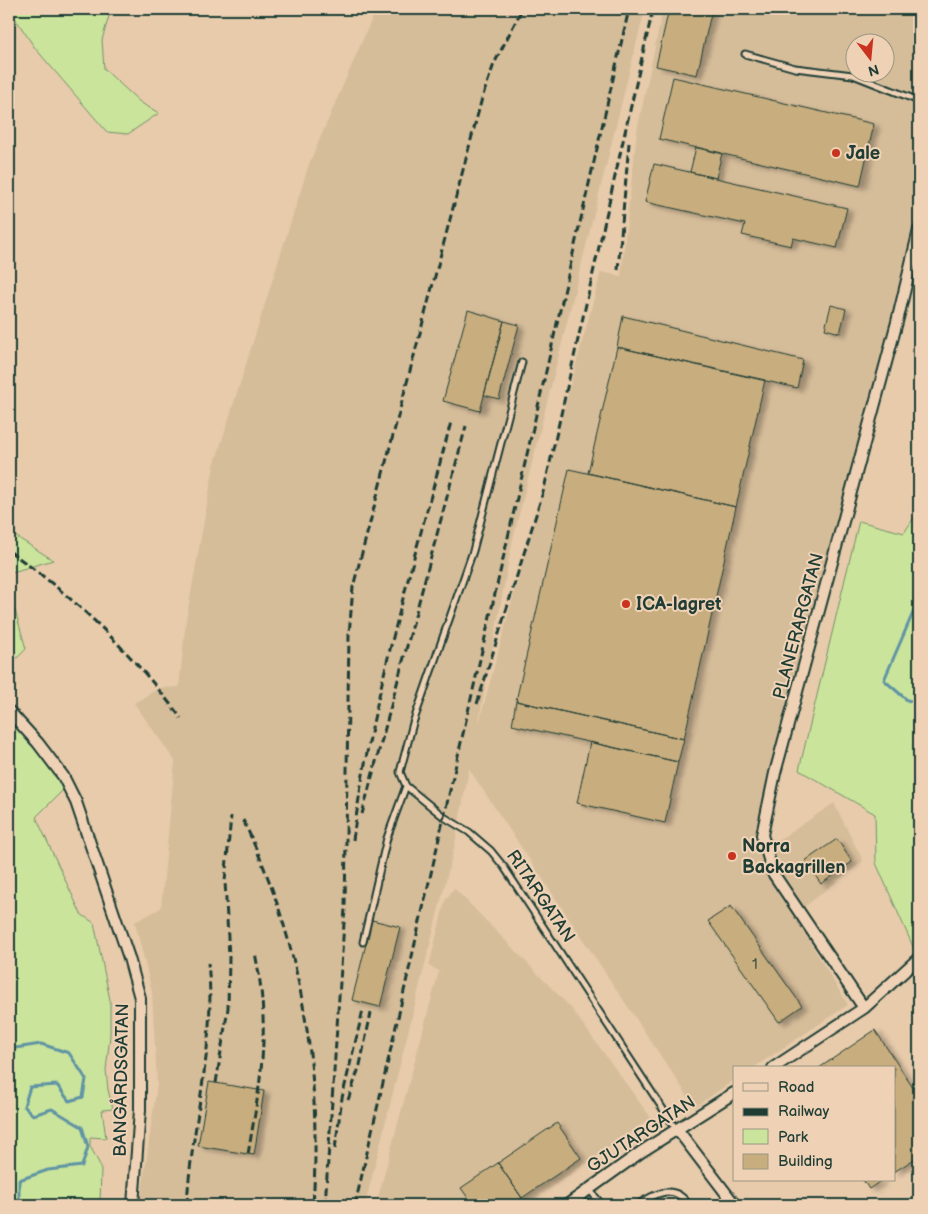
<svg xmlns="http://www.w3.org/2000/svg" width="928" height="1214" viewBox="0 0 928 1214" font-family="'Balsamiq Sans',sans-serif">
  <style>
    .built { fill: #d6bd9a; fill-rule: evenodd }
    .green { fill: #cae49b; stroke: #749068 }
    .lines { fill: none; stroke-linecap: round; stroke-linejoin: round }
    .stream { stroke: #6194a4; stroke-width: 3 }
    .building { fill: #c8ad7e; stroke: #1f3d34; filter: url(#shadow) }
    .service-casing { stroke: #1f3d34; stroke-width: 9 }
    .minor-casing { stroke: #1f3d34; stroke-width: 14 }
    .service { stroke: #efd2b6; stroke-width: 5 }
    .minor { stroke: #efd2b6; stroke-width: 10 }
    .rail { stroke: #1f3d34; stroke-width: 3; stroke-dasharray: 8 4; stroke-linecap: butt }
    .poi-dot { fill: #c8321e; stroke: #efd2b6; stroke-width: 2 }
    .labels { text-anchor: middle; stroke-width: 4; stroke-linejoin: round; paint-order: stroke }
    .number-label { font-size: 15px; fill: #495946 }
    .poi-label { font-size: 18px; font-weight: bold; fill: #1f3d34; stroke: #efd2b6; text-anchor: start }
    .street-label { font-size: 18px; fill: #1f3d34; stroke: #efd2b6 }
  </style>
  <defs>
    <filter id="shadow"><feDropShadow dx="5.5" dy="3" stdDeviation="2.5" flood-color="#0004"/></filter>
  </defs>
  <rect width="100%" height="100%" fill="#e7cbab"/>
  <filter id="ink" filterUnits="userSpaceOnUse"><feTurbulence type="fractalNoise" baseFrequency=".02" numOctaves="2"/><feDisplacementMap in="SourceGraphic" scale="10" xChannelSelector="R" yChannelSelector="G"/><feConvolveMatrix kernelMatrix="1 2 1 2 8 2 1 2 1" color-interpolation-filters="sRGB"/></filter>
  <g filter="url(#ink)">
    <path class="built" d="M376,9h269l-133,534 -34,183 123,-454 20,4 16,-145 26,-122h256v221l-156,605 15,6 56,-38 29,58 -69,54 54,90 -95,63h-19v12l-39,27 -226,-338 -14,75 -90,361h-225l17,-121 -5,-92 -17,-70 26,-14 14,-147 -41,-58 25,-15 20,-1 7,-67 28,-154 95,-302zM856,42h30v30h-30z
      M454,888l117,120 80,110 -124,87h-151l63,-234 -10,-5 16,-65z"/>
    <path class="green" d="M9,9h102l-9,31 2,29 37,34 18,10 -31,21 -21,-2 -72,-84z
      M919,510v437l-4,4 -39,-88 -1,-49 -76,-44 60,-249 45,12z
      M9,532l44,28 -44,13z
      M9,589l17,60 -17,17z
      M9,709l57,78 -30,30 45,97 13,9 16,77v35l-4,35 2,20 5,19 -11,1 4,28 -16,-1v9l11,21 -1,38h-91z"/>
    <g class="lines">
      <path class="stream" d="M919,599l-35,81 23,20 12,3
        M9,1049l32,-5 28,9 17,26 -3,18 -14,4 -12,-16 -27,2 -6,19 9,9 19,-6 30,18 6,20 -6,19 -34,4 -29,10v25"/>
    </g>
    <path class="building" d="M669,9h43l-15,66 -41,-9z
      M673,77l201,47 -14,62 -201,-47z
      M696,147l26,6 -6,25 -26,-6z
      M654,164l193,44 -10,40 -44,-10 -2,8 -49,-11 3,-11 -100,-22z
      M831,305l15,4 -6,24 -15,-4z
      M468,310l36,11 -24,90 -37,-10z
      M623,316l180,44 -6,28 -180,-41z
      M504,321l15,4 -20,74 -15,-4z
      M617,347l148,33 -29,127 -148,-34z
      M569,469l167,38 -52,232 -168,-38z
      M516,701l168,38 -6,23 -166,-37z
      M590,742l88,20 -13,61 -88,-20z
      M837,839l15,23 -31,22 -16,-23z
      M731,906l71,100 -23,16 -71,-101z
      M372,920l28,7 -20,80 -28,-7z
      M875,1030l44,67v59l-25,16v-104h-75z
      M209,1082l55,9 -10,64 -56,-9z
      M557,1123l24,35 -59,40 -24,-35z
      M498,1163l24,35 -10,7h-39l-12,-17z
      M863,1180h19l-13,9z"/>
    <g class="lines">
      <g class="service-casing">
        <path id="service" d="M745,54l50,14 58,7 66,26
          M522,362l-49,189 -60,172 -13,49 6,14 38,31 25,15 22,19 13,16 172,262
          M363,942l24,-104 19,-52
          M589,1189l13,16
          M637,1205c19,-12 37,-22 52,0"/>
      </g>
      <g class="minor-casing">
        <path id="minor" d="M9,711l29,32 25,33 13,26 53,156 11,40v112l-7,95
          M864,1008l-91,-135 -11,-38 13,-62 122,-451 22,-92
          M773,1068l91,-60 55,-50
          M677,1129l58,76
          M567,1205l74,-53 93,-59"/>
      </g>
      <use href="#service" class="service"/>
      <use href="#minor" class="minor"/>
      <path class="rail" d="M618,270l11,-127
        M9,551c67,47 123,102 172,167
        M477,704l67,-215 109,-480
        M362,814l104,-388
        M243,820c59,122 79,251 70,385
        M353,840c18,-142 61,-279 98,-418
        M216,1083l12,-75 1,-51 -4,-76 6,-65
        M348,1100l12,-35 11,-52
        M335,1149l7,-51 21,-88
        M248,1154c13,-75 23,-124 7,-201
        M187,1205c4,-81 30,-160 21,-242
        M325,1205l20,-297 4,-273 4,-48 129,-489 12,-34 28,-55
        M355,1205l274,-1196"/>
    </g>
  </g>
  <g class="poi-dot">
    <circle cx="836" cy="153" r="5"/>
    <circle cx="626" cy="604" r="5"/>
    <circle cx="732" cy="856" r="5"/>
  </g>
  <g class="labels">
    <g class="number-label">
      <text x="755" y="969">1</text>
    </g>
    <g class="poi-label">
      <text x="846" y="159">Jale</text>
      <text x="636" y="610">ICA-lagret</text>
      <text x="742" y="852">Norra<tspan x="742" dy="21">Backagrillen</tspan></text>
    </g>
    <g class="street-label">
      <text transform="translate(798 626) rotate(-75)" y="6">PLANERARGATAN</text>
      <text transform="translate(541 896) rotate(56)" y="6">RITARGATAN</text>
      <text transform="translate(121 1080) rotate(-89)" y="6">BANGÅRDSGATAN</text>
      <text transform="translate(641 1134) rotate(-33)" y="6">GJUTARGATAN</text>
    </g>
  </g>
  <rect width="928" height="1214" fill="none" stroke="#efd2b6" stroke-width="30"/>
  <rect x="15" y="15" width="898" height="1184" fill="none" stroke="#1f3d34" stroke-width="2" filter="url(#ink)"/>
  <rect x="733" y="1066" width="162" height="115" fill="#efd2b6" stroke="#9c9682"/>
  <rect x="743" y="1083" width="25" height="8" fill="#efd2b6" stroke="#9c9682"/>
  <text x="778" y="1092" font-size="15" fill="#1f3d34">Road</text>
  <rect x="743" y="1108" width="25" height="8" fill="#1f3d34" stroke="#9c9682"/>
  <text x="778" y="1116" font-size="15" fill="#1f3d34">Railway</text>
  <rect x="743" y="1129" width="25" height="15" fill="#cae49b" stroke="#9c9682"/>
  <text x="778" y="1142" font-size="15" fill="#1f3d34">Park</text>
  <rect x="743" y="1154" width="25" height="15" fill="#c8ad7e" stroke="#9c9682"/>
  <text x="778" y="1166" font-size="15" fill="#1f3d34">Building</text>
  <g transform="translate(870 58) rotate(164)"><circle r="24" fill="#efd2b6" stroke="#9c9682"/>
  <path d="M0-4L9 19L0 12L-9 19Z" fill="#c8321e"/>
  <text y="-8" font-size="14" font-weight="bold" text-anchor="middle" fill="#1f3d34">N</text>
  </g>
</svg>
